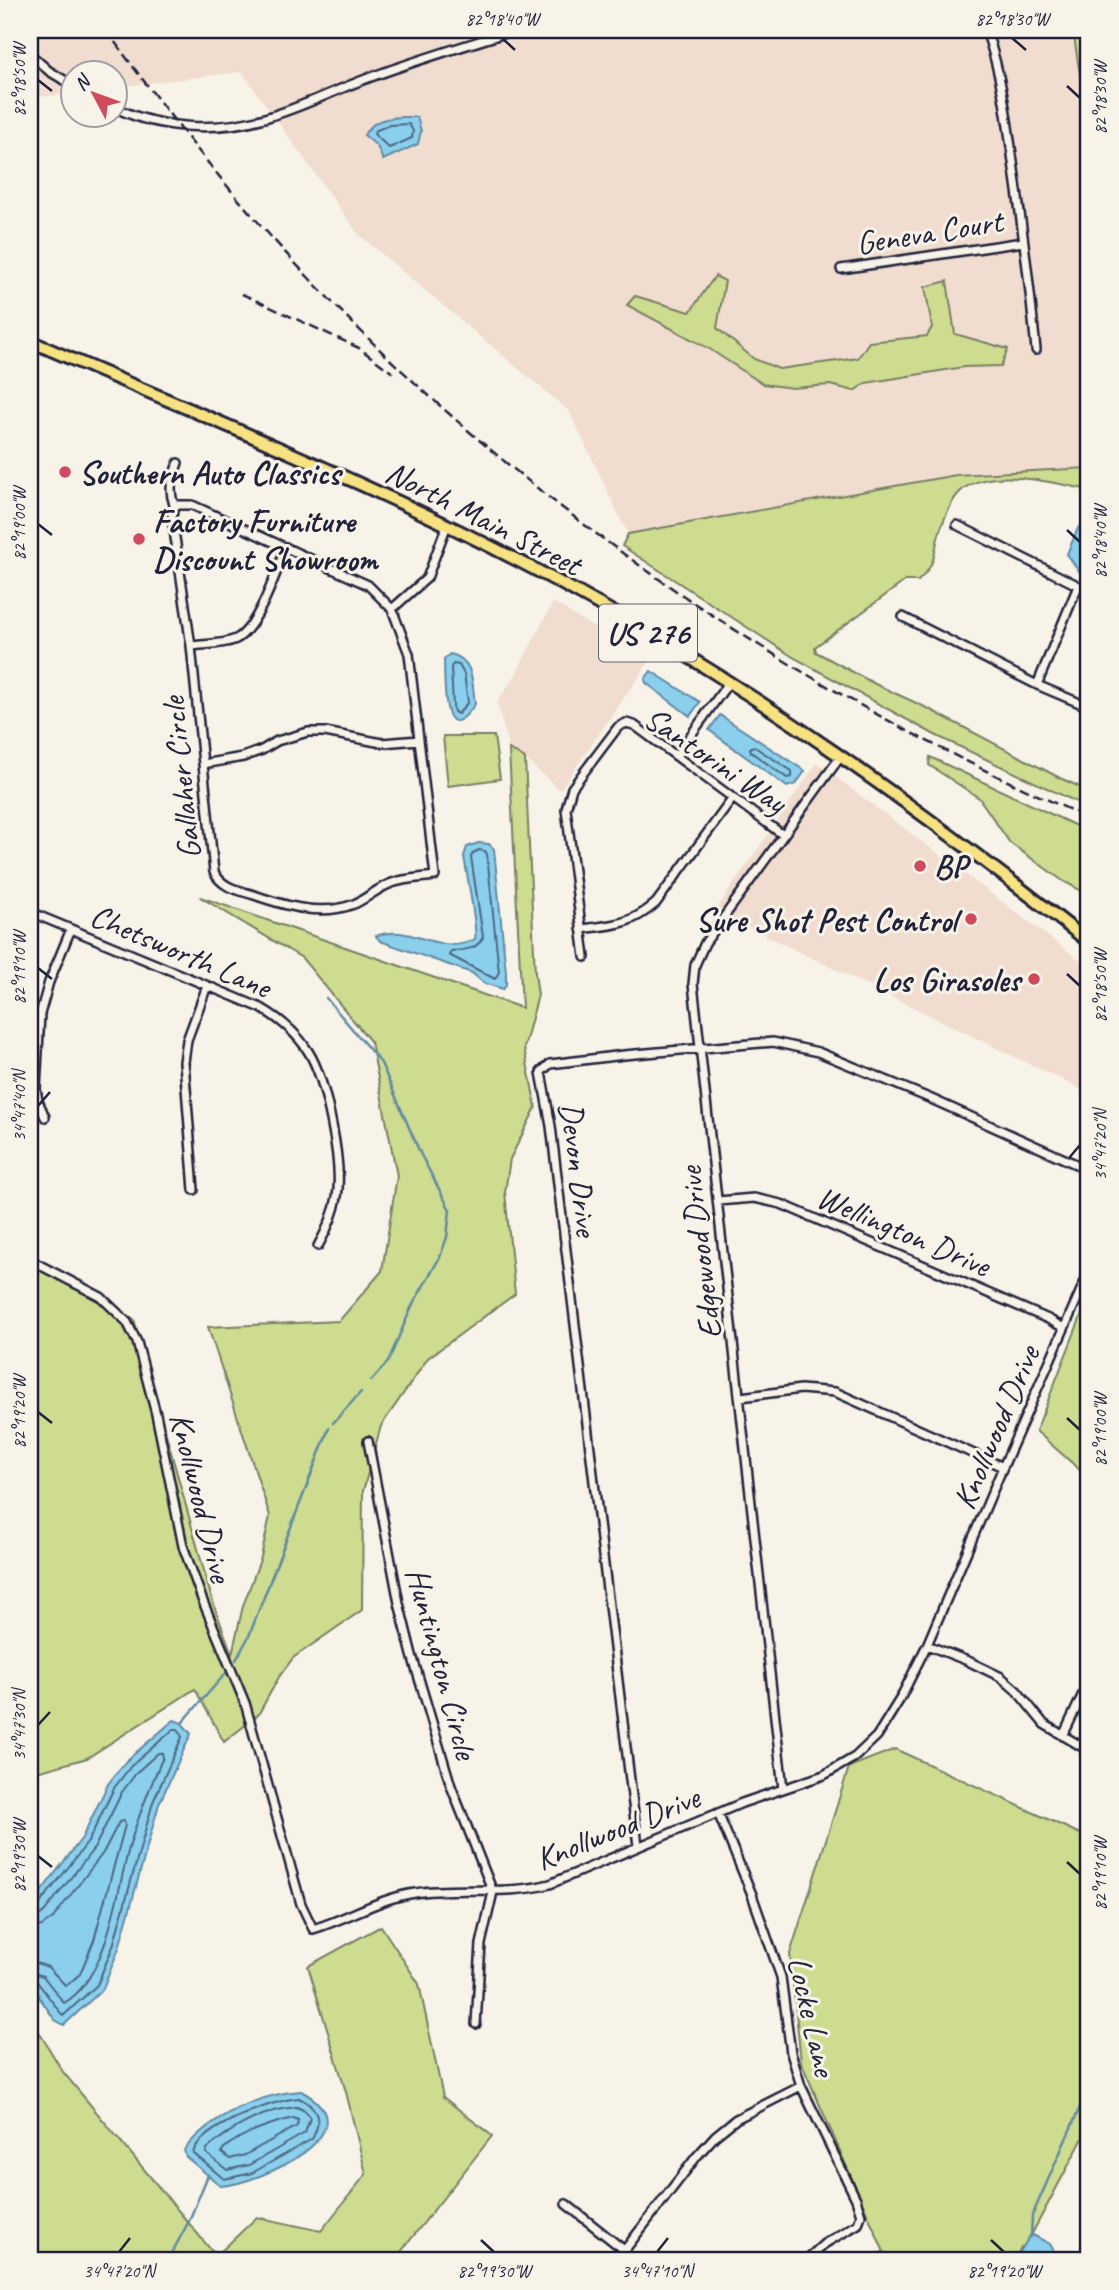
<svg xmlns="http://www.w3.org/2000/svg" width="1119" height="2290" viewBox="0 0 1119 2290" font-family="Caveat,sans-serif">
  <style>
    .built { fill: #f0ddcf }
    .green { fill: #cddc8f; stroke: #787f65; stroke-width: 2 }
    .water { fill: #8acfec; stroke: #608aa5; stroke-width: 2 }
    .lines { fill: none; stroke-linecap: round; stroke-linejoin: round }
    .shore { stroke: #4c6782; stroke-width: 2 }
    .stream { stroke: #608aa5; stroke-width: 2.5 }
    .street-casing { stroke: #22223b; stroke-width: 12 }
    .primary-casing { stroke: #22223b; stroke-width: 16 }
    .street { stroke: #f7f3e8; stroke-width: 7 }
    .primary { stroke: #f6e281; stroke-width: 10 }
    .rail { stroke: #22223b; stroke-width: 2.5; stroke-dasharray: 10 5; stroke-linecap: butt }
    .ticks { fill: none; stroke: #22223b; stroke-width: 2.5 }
    .poi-dot { fill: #d1495b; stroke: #f7f3e8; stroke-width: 2.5 }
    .labels { text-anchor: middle; stroke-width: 6; stroke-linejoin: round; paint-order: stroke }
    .shield { fill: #f7f3e8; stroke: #62616f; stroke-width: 2 }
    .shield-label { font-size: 32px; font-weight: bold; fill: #22223b }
    .street-label { font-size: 33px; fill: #22223b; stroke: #f7f3e8 }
    .poi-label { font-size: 33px; font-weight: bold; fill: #22223b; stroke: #f7f3e8; text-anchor: start }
    .neatline { fill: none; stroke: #22223b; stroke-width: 2.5 }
    .ticks-label { font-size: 18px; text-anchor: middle; fill: #22223b }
  </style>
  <rect width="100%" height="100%" fill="#f7f3e8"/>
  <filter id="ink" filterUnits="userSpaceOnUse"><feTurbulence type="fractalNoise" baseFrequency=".0143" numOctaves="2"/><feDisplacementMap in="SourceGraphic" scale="14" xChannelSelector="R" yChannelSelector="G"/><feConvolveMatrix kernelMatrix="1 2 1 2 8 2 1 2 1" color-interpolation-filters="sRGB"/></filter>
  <g filter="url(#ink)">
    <path class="built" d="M30,30h1059v438l-133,7 -328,59 -59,-123 -210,-176 -117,-163 -126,15v-13h-42l-1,19 -43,5z
      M553,602l96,60 -89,128 -35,-31 -16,-10 -12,-46 19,-29z
      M817,763l272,204v126l-374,-182z"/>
    <path class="green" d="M1073,30h12l4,29v74z
      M715,276l10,5 -8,47 37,31 25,10 79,-11 11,-16 58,-6 5,-9 -7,-40 22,-6 8,53 53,15 -7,17 -37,1 -98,16 -12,8 -24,-6 -38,3 -29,-4 -55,-36 -81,-43 8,-9 55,16z
      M1089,468v22c-34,-7 -104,-26 -131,4 -8,9 -13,23 -17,34 -9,25 -2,33 -23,53h-13l-90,66 1,5 59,32 52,24 133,70 29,13v17l-154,-73 -142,-78 -171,-111 6,-12 328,-59z
      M443,736h51l6,43 -52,7z
      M509,749l16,10 10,214 3,22 -14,53 12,59 -26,52 -5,33 10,102 -87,64 -47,68 -18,65 -1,119 -69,48 -14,19 -21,38 -34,27 -29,-53 -108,69 -57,16v-509l104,54 79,284 19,51 11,-48 18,-49 9,-41 -62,-189 131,-6 43,-50 15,-95 -26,-134 -69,-84 -102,-61 322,111z
      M930,757l159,75v63l-26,-14 -53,-38 -31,-45 -50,-33z
      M1089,1296v182l-53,-47z
      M895,1749l194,89v289l-62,116 -7,6 -5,11h-174l43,-8 -83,-190 -11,-108 59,-187z
      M381,1926l38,58 24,113 49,39 -96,122 -2,2h-364v-243l33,55 153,184 41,-39 64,14 45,-57 -20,-82 -38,-126z"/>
    <path class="water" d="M402,117h15l4,14 -3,13 -35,16 -6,-14 -13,-11c9,-15 21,-17 38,-18z
      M1089,519v58l-11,-7 -11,-16 11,-26z
      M450,654c25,5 22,31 25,50 -34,50 -30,-24 -31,-45z
      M651,671l49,31 -10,14 -44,-33 -1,-4z
      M720,715l85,56 -9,13 -9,3 -78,-57z
      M478,843l11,1 5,5 12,123v13l-3,4 -19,-6 -12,-10 -92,-32 -4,-5c34,-14 65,22 99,3 3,-8 -9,-69 -11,-83l3,-9z
      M174,1720l8,3 9,11 -32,70 -40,144 -16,41 -39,36 -9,-5 -25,-36v-78l52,-68 26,-54 18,-23z
      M301,2091c75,40 -40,92 -80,95l-35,-29 -2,-7c26,-34 75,-56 117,-59z
      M1031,2234l19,10 9,16h-44z"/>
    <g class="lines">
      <path class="shore" d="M409,124l4,7 -1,7 -23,10 -15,-14 1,-3 14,-6z
        M453,664l6,1 5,9 4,28 -10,12 -4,-2 -1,-6 -2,-39z
        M753,746l39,25v6l-5,1 -36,-26 -1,-4z
        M479,850l6,1 2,3 12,118 -4,7 -46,-24 2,-4c14,-1 26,-1 32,-14l-12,-80 2,-4z
        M30,1909l8,-3 50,-64 26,-54 17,-22 43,-37h4l4,8 -29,65 -40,144 -16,39 -34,31 -25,-33 -8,-2
        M30,1918l8,-1 7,-6 50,-64 27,-55 15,-20 21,-19h4l1,4c-13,30 -25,59 -34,91 -13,46 -21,130 -65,155l-21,-27 -13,-4
        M30,1928l12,-2 11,-8 50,-65 16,-31 5,-1 1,4 -31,115 -14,34 -14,12 -18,-19 -18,-6
        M299,2098c18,9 24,22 13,41l-60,34 -28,6 -31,-26c7,-26 80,-53 106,-55z
        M297,2107l8,4 5,7 -5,15 -56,32 -22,5 -21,-17 1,-4c24,-21 58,-40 90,-42z
        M293,2118l5,2 -1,6 -52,29 -15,4 -8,-6 1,-4c19,-16 46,-25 70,-31z"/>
      <path class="stream" d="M326,998l55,65 40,92 29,55 -3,27 -7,20 -28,49 -24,56 -17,19
        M333,1423l28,-31
        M236,1660l13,-24 80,-208
        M182,1723l44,-50
        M30,2008l9,-13
        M1031,2237l1,-21 49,-111 8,-31
        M168,2260l21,-39 19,-46"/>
      <g class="street-casing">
        <path id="street" d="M986,30c15,43 21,87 27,132 9,63 17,125 23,188
          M30,54l19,17 25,15
          M116,108c45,22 103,24 152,9 32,-9 63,-25 95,-37 50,-19 101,-34 152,-50
          M841,269l182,-27
          M174,505h18l176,80 24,24 17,45 26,222c-13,2 -30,2 -43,7 -13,4 -24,15 -38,21 -33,13 -68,2 -100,-9 -16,-5 -32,-7 -40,-23l-23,-226 -19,-129z
          M174,505c-6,-17 -2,-26 4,-42
          M957,525l132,66
          M392,609l35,-31 20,-53
          M903,617l134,68 52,22
          M191,646c14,-2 32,-1 45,-7 22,-11 41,-69 50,-92
          M1037,685l41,-99
          M676,756l53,-74
          M203,764l40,-7 19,-7 15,-9 31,-9h17l57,11 37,-3
          M30,912l231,96c19,11 35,24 47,43 18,28 35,113 29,146 -3,18 -10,33 -19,49
          M581,929c32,-4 50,-4 75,-26l77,-105
          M585,957l-19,-148 6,-21 46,-61 8,-4 8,2 149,110
          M45,1117l-7,-16 -2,-12 4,-75 9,-32 22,-53
          M194,1190l-10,-128 3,-22 20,-54
          M718,1201l36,-3 27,6 267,115 16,9
          M30,1260l71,37 26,25 10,20 19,72 27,132 19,53 43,104 56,201 12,25c34,-10 67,-31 102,-36 45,-7 90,3 135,-9l192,-81 82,-28 31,-18 22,-21 23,-37 27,-54 76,-178 86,-195
          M741,1397l60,-8 34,3 168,75
          M368,1441l31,162 13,52 39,131 42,106 -12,52 -5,80
          M927,1645l41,16 33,16 16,14 27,33 45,27
          M1063,1736l26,-55
          M783,1789l-90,-805 2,-19 10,-22 136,-187
          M718,1813l33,79 30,85 10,76 10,33 55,113 5,16 -3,9 -34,20 -18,16
          M638,1846l-87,-720 -10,-54 9,-8 74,-9 149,-13 45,10 111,46 160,72
          M566,2204l58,46
          M617,2260l80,-104 18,-20 21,-17 65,-33"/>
      </g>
      <g class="primary-casing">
        <path id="primary" d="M30,341c184,80 371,154 547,251 182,100 349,221 512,350"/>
      </g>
      <use href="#street" class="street"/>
      <use href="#primary" class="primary"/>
      <path class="rail" d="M106,30c63,86 129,170 203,248 219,232 488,414 780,540
        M242,294l117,54 34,25"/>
    </g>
  </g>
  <path class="ticks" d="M502,38l13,12M1012,38l14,12M38,80l14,11M1067,86l13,12M38,524l14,11M1067,530l13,12M38,968l14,11M1067,974l13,12M38,1106l12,-14M1069,1158l11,-13M38,1412l14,11M1067,1418l13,12M38,1725l12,-13M38,1856l14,11M1067,1862l13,12M481,2240l13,12M991,2240l13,12M119,2252l11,-14M657,2252l11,-14"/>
  <g class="poi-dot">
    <circle cx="65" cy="472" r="7"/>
    <circle cx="139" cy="539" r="7"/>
    <circle cx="920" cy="866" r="7"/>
    <circle cx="971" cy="919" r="7"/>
    <circle cx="1034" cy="979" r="7"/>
  </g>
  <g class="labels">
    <rect class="shield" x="599" y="604.5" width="98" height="57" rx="5"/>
    <g class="shield-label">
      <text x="648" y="644">US 276</text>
    </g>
    <g class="street-label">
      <text transform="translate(929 231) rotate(-9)" y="12">Geneva Court</text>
      <text transform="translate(484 517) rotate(27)" y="12">North Main Street</text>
      <text transform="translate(716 759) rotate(34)" y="12">Santorini Way</text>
      <text transform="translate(180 778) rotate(-96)" y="12">Gallaher Circle</text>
      <text transform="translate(181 950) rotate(23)" y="12">Chetsworth Lane</text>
      <text transform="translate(580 1169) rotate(83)" y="12">Devon Drive</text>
      <text transform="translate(904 1230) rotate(23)" y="12">Wellington Drive</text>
      <text transform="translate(699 1253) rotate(-97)" y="12">Edgewood Drive</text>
      <text transform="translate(995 1427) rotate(-67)" y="12">Knollwood Drive</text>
      <text transform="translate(202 1497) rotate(76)" y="12">Knollwood Drive</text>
      <text transform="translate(443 1663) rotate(75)" y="12">Huntington Circle</text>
      <text transform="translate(617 1827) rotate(-22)" y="12">Knollwood Drive</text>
      <text transform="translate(813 2016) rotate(77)" y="12">Locke Lane</text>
    </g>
    <g class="poi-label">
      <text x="79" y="484">Southern Auto Classics</text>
      <text x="153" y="532">Factory Furniture<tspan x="153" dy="38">Discount Showroom</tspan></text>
      <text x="934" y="878">BP</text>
      <text x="957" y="931" text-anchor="end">Sure Shot Pest Control</text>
      <text x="1020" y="991" text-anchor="end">Los Girasoles</text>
    </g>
  </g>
  <rect width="1119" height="2290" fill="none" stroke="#f7f3e8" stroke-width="77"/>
  <g transform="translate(94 94) rotate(311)"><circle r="33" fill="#f7f3e8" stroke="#a29fa3" stroke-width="2"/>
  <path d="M0-5L12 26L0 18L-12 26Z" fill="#d1495b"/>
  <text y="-10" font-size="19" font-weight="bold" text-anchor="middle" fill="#22223b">N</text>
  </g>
  <rect x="38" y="38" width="1042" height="2214" class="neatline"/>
  <g class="ticks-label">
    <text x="502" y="25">82°18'40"W</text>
    <text x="1012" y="25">82°18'30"W</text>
    <text transform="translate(19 80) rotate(-90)" y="6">82°18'50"W</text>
    <text transform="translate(1100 98) rotate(-90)" y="6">82°18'30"W</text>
    <text transform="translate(19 524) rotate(-90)" y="6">82°19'00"W</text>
    <text transform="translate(1100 542) rotate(-90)" y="6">82°18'40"W</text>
    <text transform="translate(19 968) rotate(-90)" y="6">82°19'10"W</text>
    <text transform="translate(1100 986) rotate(-90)" y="6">82°18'50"W</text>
    <text transform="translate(19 1106) rotate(-90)" y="6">34°47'40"N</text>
    <text transform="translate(1100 1145) rotate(-90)" y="6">34°47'20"N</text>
    <text transform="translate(19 1412) rotate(-90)" y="6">82°19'20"W</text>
    <text transform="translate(1100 1430) rotate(-90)" y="6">82°19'00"W</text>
    <text transform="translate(19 1725) rotate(-90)" y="6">34°47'30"N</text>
    <text transform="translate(19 1856) rotate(-90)" y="6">82°19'30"W</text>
    <text transform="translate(1100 1874) rotate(-90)" y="6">82°19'10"W</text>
    <text x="119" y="2277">34°47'20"N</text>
    <text x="494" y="2277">82°19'30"W</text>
    <text x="657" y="2277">34°47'10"N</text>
    <text x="1004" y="2277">82°19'20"W</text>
  </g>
</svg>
